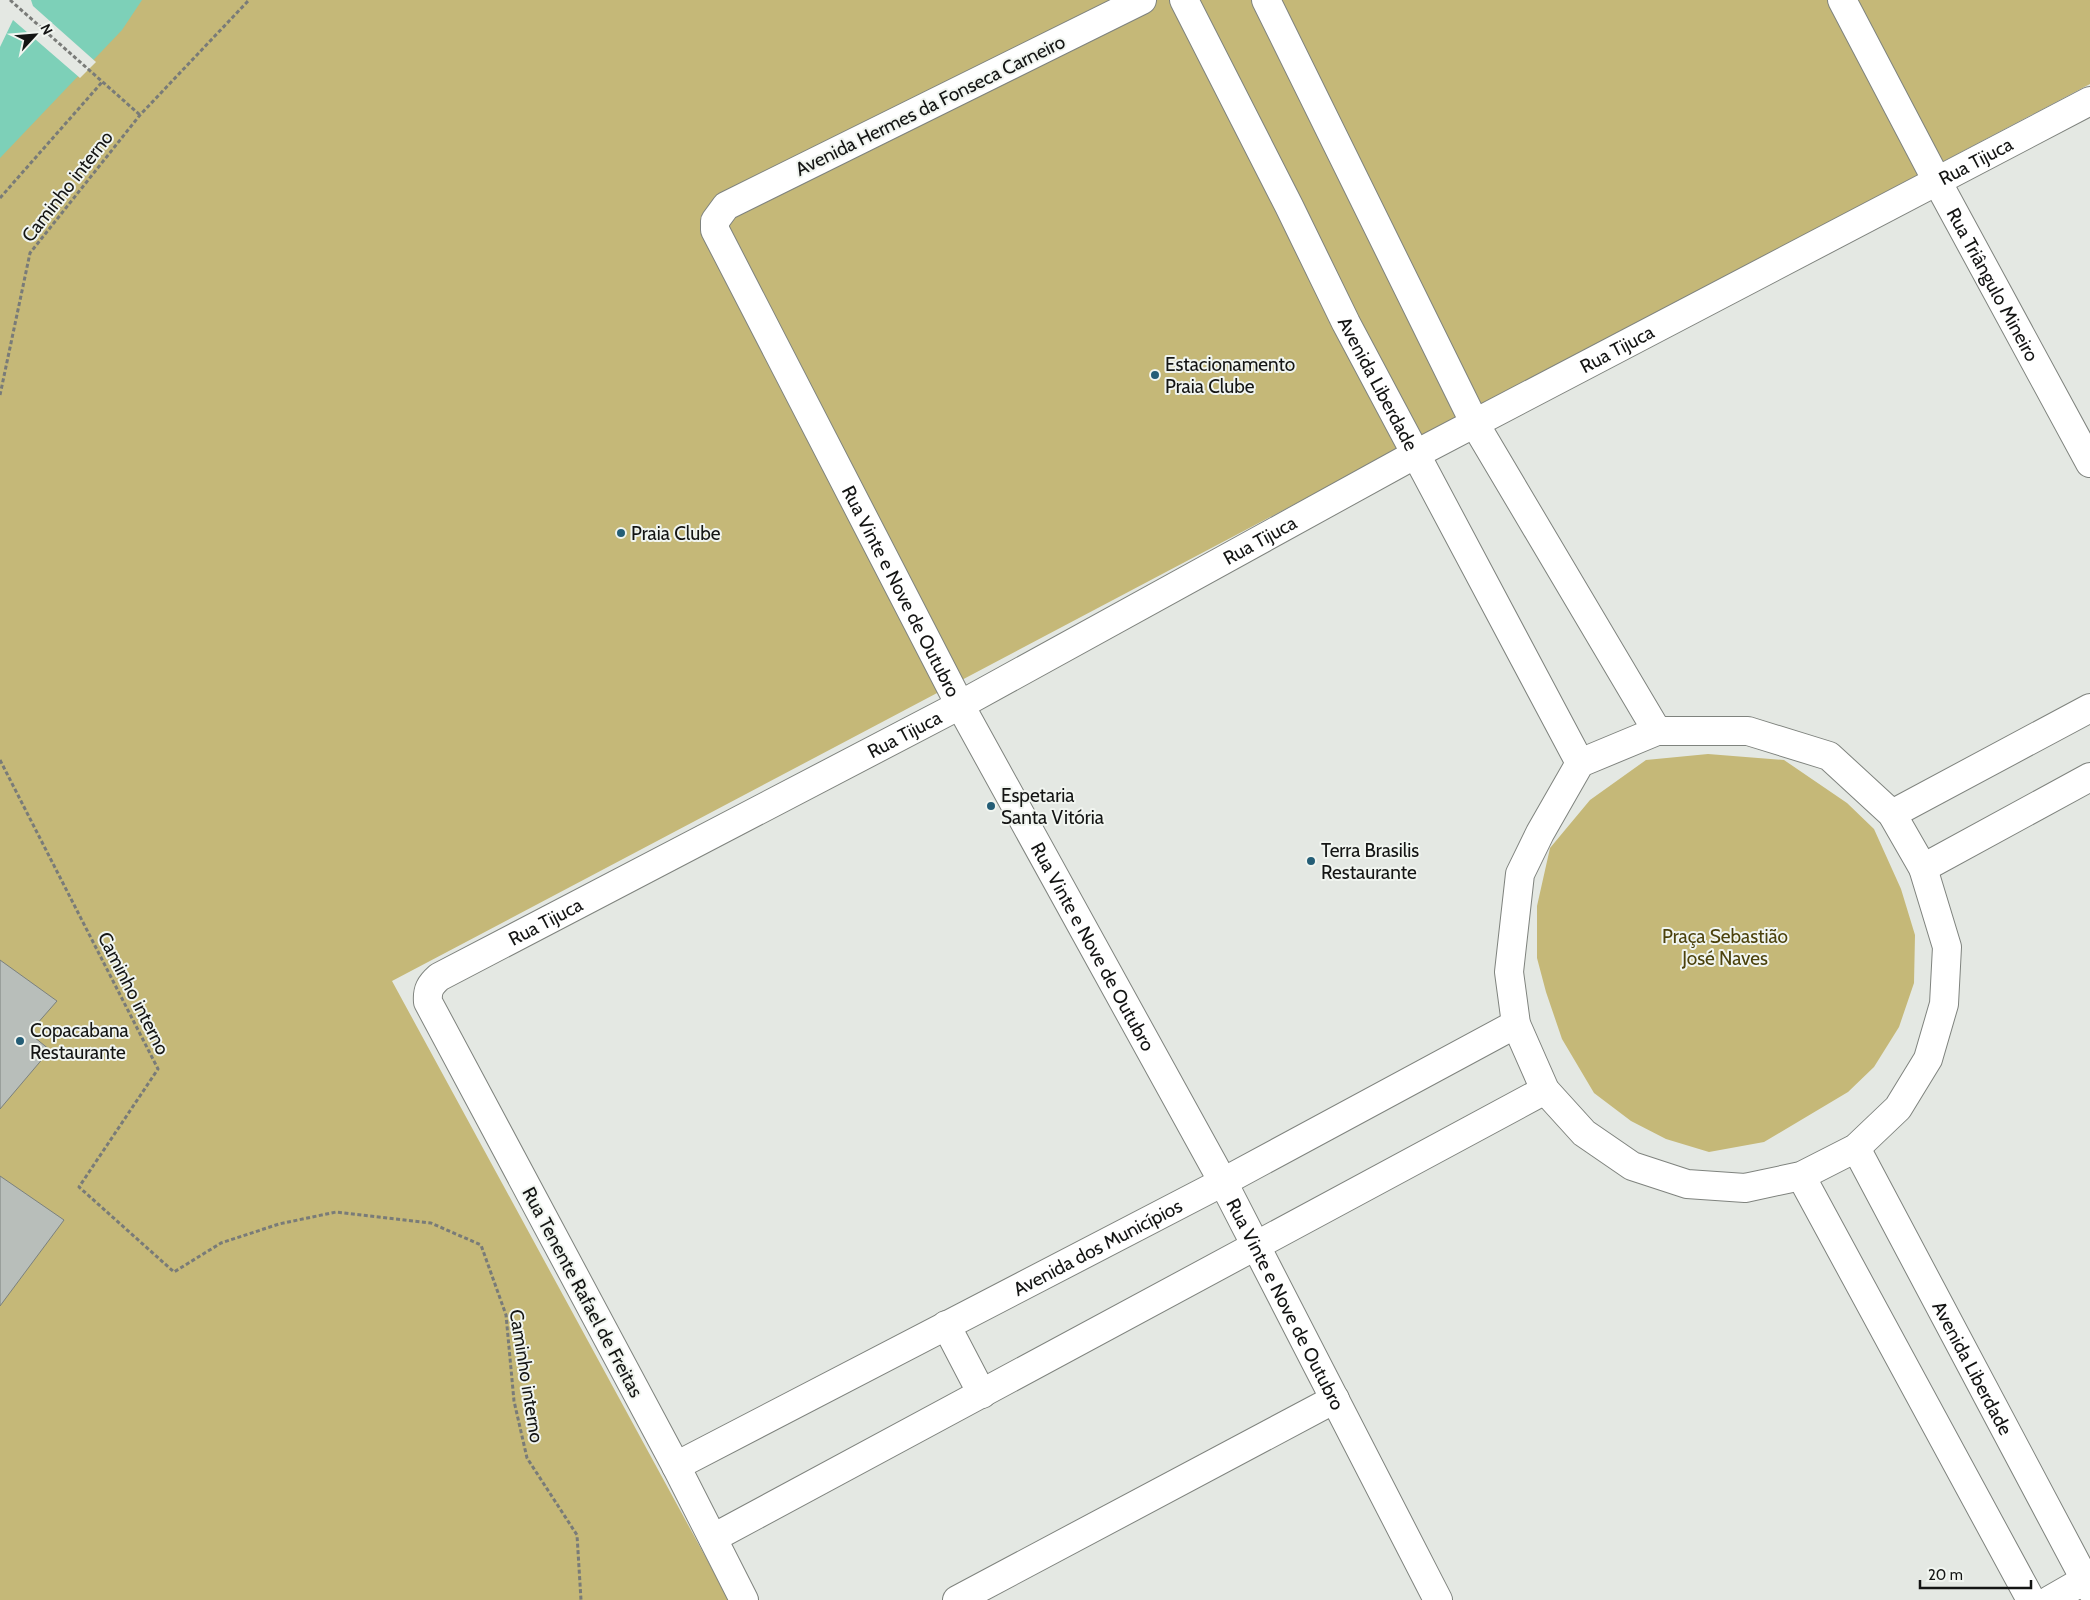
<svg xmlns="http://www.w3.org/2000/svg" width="2090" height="1600" viewBox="0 0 2090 1600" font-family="Cabin,sans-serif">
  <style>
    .green { fill: #c5b878 }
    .water { fill: #7dd0b8 }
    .pier { fill: #e4e8e3 }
    .building { fill: #b8beba; stroke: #7b807d }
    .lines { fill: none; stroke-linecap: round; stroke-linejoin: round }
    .minor-casing { stroke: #7f837e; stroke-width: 30 }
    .path { stroke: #797b78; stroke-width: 3; stroke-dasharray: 4 2.5; stroke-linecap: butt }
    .minor { stroke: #fff; stroke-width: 28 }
    .poi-dot { fill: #245d76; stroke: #f1f5f0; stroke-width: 2 }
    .labels { text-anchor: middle; stroke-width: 4; stroke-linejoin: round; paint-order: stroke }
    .street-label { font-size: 19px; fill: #141514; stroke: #f1f5f0 }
    .poi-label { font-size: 19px; fill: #141514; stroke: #f1f5f0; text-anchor: start }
    .park-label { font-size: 19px; fill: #4c420d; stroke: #f1f5f0 }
  </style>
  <rect width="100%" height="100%" fill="#e4e8e3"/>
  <path class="green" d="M0,0h2090v84l-1698,897 337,619h-729z
    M1708,754l76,6 63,43 27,26 27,60 14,46 -1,48 -15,44 -25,40 -26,25 -84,50 -55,10 -43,-13 -35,-18 -37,-28 -32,-54 -16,-47 -9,-34v-52l13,-58 40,-48 56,-40z"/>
  <path class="water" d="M0,0h142l-20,30 -122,128z"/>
  <path class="pier" d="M0,0h31l2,6 63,56 -16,16 -67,-58 -13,27z"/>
  <path class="building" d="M0,960l57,41 -28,32 21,17 -50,59z
    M0,1176l64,44 -64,86z"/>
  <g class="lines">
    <g class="minor-casing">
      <g id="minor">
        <path id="s1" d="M1142,0l-416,206 -11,15v9l245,475 263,477 215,418"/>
        <path id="s2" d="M1184,0l105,206 57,117 234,440"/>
        <path d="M1266,0l209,424 182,307"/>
        <path id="s3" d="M1842,0l95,181 153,282"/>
        <path d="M1657,731h91l81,25 63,58 31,54 24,79 -3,57 -16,55 -30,49 -42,40 -55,28 -56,12 -58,-4 -55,-18 -48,-33 -39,-43 -29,-66 -7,-52 11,-98 20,-41 40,-70z"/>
        <path d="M1892,814l198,-106"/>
        <path d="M1923,868l167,-91"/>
        <path id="s4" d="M1856,1148l234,441"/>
        <path d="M1801,1176l230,424"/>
        <path d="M946,1325l36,69"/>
        <path id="s5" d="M676,1466l547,-284 293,-158"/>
        <path d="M713,1538c278,-149 554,-301 832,-448"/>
        <path id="s6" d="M744,1600l-68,-134 -248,-464c-1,-12 2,-17 11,-25l521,-272 456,-251 674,-353"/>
        <path d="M957,1600l378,-201"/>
        <path d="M2050,1600l40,-23"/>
      </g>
    </g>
    <path class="path" d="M10,0l130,115
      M0,198l103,-117
      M0,395l30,-142 110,-138 109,-115
      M0,760l158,309 -79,118 95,85 47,-29 58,-19 57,-12 95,11 50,22 25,70 8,86 13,57 50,77 4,65"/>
    <use href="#minor" class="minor"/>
  </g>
  <g class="poi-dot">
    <circle cx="1155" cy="375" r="5"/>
    <circle cx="621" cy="533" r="5"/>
    <circle cx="991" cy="806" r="5"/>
    <circle cx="1311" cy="861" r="5"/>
    <circle cx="20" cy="1041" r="5"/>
  </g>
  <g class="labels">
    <g class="street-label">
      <text transform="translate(930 105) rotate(-26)" y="7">Avenida Hermes da Fonseca Carneiro</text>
      <text dy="7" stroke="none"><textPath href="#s6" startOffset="2445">Rua Tijuca</textPath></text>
      <text transform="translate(67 186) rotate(-52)" y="7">Caminho interno</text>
      <text dy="7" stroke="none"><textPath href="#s3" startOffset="322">Rua Triângulo Mineiro</textPath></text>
      <text dy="7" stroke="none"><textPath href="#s6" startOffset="2040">Rua Tijuca</textPath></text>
      <text dy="7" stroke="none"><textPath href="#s2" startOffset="430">Avenida Liberdade</textPath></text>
      <text dy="7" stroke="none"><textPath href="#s6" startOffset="1635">Rua Tijuca</textPath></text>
      <text dy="7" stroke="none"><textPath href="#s1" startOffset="898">Rua Vinte e Nove de Outubro</textPath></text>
      <text dy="7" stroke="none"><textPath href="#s6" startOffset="1230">Rua Tijuca</textPath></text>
      <text dy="7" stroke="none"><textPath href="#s6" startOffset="825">Rua Tijuca</textPath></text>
      <text dy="7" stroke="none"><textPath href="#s1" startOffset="1302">Rua Vinte e Nove de Outubro</textPath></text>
      <text transform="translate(134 993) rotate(63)" y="7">Caminho interno</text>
      <text dy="7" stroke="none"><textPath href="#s5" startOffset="475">Avenida dos Municípios</textPath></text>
      <text transform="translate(583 1292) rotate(62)" y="7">Rua Tenente Rafael de Freitas</text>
      <text dy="7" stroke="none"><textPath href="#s1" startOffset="1708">Rua Vinte e Nove de Outubro</textPath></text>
      <text dy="7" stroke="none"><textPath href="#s4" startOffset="249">Avenida Liberdade</textPath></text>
      <text transform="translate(527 1376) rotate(81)" y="7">Caminho interno</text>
    </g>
    <g class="poi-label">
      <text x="1165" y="371">Estacionamento<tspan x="1165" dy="22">Praia Clube</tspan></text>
      <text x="631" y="540">Praia Clube</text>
      <text x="1001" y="802">Espetaria<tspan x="1001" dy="22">Santa Vitória</tspan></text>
      <text x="1321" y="857">Terra Brasilis<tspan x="1321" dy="22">Restaurante</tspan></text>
      <text x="30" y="1037">Copacabana<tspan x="30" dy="22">Restaurante</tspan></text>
    </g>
    <g class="park-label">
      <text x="1725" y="943">Praça Sebastião<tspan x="1725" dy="22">José Naves</tspan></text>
    </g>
  </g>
  <g transform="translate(35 35) rotate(64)" stroke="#f1f5f0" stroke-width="4" paint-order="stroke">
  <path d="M0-4L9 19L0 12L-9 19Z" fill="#141514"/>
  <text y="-8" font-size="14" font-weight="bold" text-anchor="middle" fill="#141514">N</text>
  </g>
  <path d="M1920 1580v8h111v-8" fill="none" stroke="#141514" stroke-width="2.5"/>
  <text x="1928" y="1580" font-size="15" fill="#141514" stroke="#f1f5f0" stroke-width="4" paint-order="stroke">20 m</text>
</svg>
